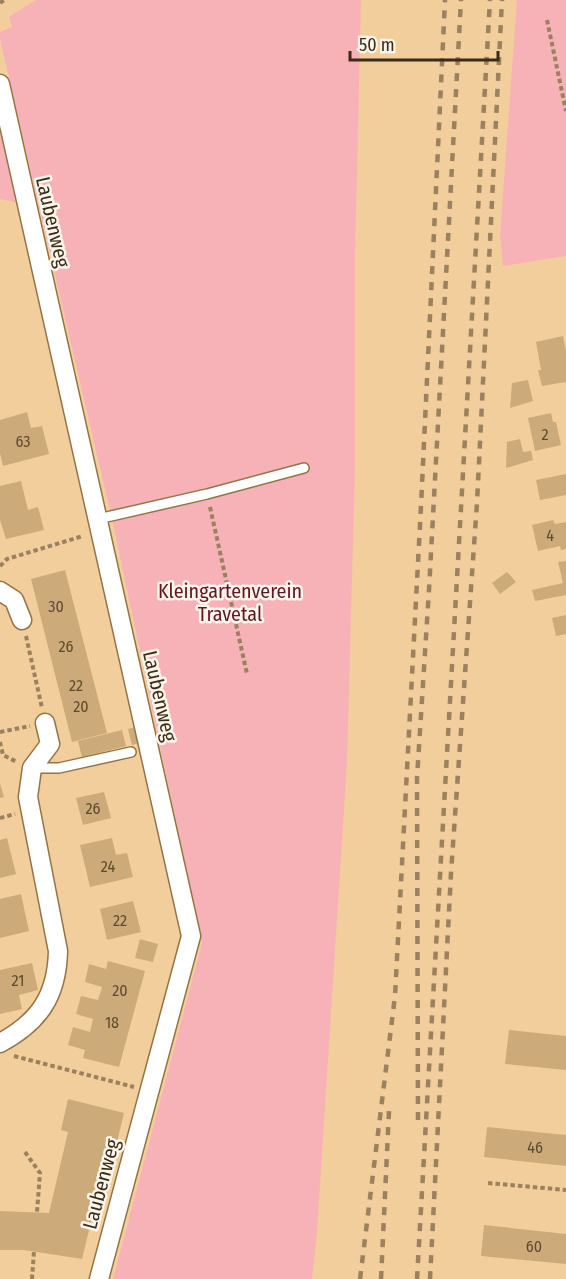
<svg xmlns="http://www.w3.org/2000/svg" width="566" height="1279" viewBox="0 0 566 1279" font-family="'Fira Sans Condensed',sans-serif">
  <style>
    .green { fill: #f6b2b6 }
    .building { fill: #cdaa79 }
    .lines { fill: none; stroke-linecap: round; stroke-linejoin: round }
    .lane-casing { stroke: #947344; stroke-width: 12 }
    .street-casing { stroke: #947344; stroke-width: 21 }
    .path { stroke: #9b815d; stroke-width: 4; stroke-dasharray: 4.5 3; stroke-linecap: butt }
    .lane { stroke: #fff; stroke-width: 9 }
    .street { stroke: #fff; stroke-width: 18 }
    .rail { stroke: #9b815e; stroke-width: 4.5; stroke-dasharray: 8 8; stroke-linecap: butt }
    .labels { text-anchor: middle; stroke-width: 5; stroke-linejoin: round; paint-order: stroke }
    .number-label { font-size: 16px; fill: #5e4b30 }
    .street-label { font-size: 20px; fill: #392b17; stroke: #fcf5eb }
    .park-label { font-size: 20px; fill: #611624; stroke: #fcf5eb }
  </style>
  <rect width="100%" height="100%" fill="#f3ce9d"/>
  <path class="green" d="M36,0h325l-6,258v210l-8,295 -30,469 -5,47h-199l89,-336 -90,-424 -112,-480v-7l12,-5 -3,-10z
    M517,0h49v256l-63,10 -3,-31z
    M0,132l7,15 11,56 -18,-4z"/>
  <path class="building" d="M563,336l3,15v31l-24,4 -4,-16h3l-5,-28z
    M528,380l5,21 -23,7 2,-25z
    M27,412l4,16 11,-2 7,28 -46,12 -3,-13v-33z
    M551,413l2,9h3l5,23 -26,6 -7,-33z
    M520,439l3,13 8,-1 2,9 -27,8 1,-26z
    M566,474v21l-26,5 -4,-20z
    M21,481l7,29 10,-3 6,23 -38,9 -6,-19v-34z
    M553,520l2,4 11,-2v27l-5,1 -1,-4 -22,5 -6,-26z
    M566,561v34l-31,6 -3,-11 31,-7 -5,-21z
    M65,570l42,163 -35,9 -41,-163z
    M507,572l9,10 -16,12 -8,-11z
    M566,615v19l-10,2 -4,-18z
    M136,727l3,16 -7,2 -4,-16z
    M122,730l4,16 -44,11 -4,-16z
    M0,783l4,14 -4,1z
    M104,792l7,26 -28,7 -7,-27z
    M7,838l9,36 -16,4v-38z
    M112,838l4,17 11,-2 6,24 -43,10 -10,-42z
    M21,894l8,37 -29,7v-39z
    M133,901l8,31 -34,8 -7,-31z
    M140,939l18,5 -5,18 -18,-4z
    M108,961l37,10 -26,96 -36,-9 2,-8 -17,-5 5,-18 17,5 3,-13 -17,-5 5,-18 17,4 4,-13 -17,-5 4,-18 17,5z
    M32,963l6,27 -19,5 3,14 -22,5v-44z
    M509,1030l57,6v34l-61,-6z
    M68,1099l56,14 -8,33 -6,-2 -28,115 -58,-9h-24v-39l49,2 19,-81 -7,-2z
    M487,1127l79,8v31l-82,-9z
    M484,1225l82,9v30l-85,-8z"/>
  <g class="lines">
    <g class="lane-casing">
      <path id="lane" d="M98,519l109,-25 97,-26
        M32,768h27l72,-16"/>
    </g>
    <g class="street-casing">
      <path id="street" d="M0,84l191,852 -92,343
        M0,591l14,9 8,20
        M0,1043c39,-21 57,-47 58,-92l-30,-154 4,-29 18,-24 -5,-21"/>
    </g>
    <path class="path" d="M0,3l4,-3
      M547,20l19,91
      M210,507l37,167
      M0,566l7,-7 76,-23
      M26,636l16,72
      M0,732l30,-6
      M0,742l3,13 14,7
      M0,818l15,-4
      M14,1056l120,31
      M25,1152l15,21 -3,39
      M488,1183l78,7
      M32,1279l2,-28"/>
    <use href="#lane" class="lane"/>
    <use href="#street" class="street"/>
    <path class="rail" d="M418,1120l-1,-342 12,-188 32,-590
      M360,1279l35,-283 26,-490 24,-506
      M381,1279l8,-168
      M417,1279l73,-1279
      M430,1279l21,-406 26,-370 25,-503"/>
  </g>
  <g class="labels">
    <g class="number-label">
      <text x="545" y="440">2</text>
      <text x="23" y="447">63</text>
      <text x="550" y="541">4</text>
      <text x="56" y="612">30</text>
      <text x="66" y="652">26</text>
      <text x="76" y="691">22</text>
      <text x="81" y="712">20</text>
      <text x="93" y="814">26</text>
      <text x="108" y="872">24</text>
      <text x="120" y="926">22</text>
      <text x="18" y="986">21</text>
      <text x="120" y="996">20</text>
      <text x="112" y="1028">18</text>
      <text x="535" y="1153">46</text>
      <text x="534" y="1252">60</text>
    </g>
    <g class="street-label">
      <text transform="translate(53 222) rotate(77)" y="7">Laubenweg</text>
      <text transform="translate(160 696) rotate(77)" y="7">Laubenweg</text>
      <text transform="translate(101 1184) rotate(-75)" y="7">Laubenweg</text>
    </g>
    <g class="park-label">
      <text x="230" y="598">Kleingartenverein<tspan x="230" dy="23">Travetal</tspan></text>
    </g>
  </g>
  <path d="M350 51v9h148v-9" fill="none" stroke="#392b17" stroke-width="3"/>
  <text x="359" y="51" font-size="18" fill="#392b17" stroke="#fcf5eb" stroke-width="4.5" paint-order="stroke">50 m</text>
</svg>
